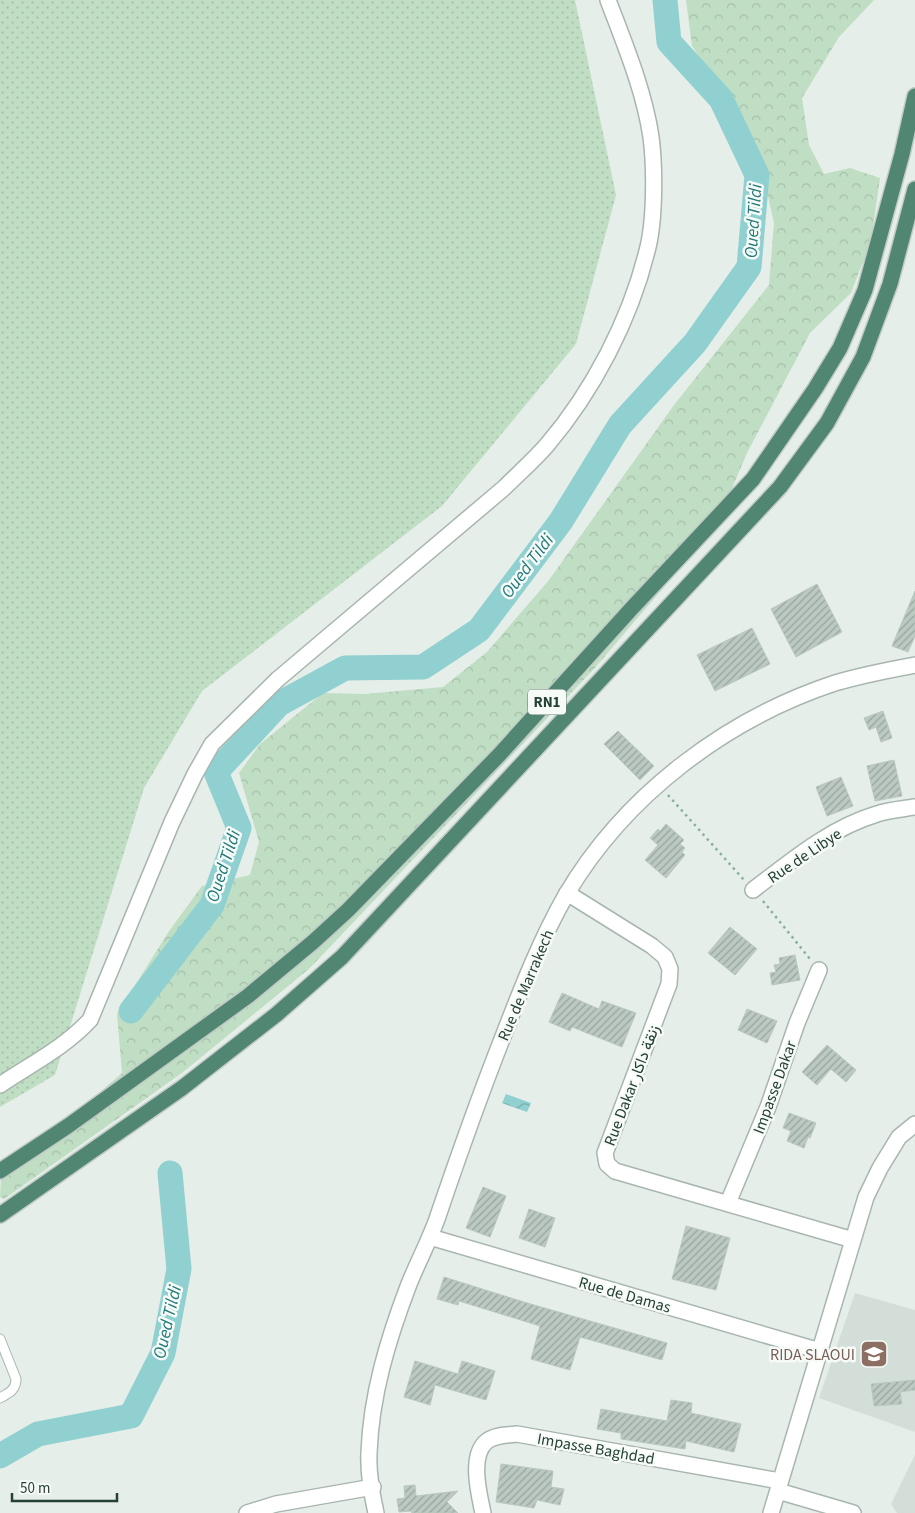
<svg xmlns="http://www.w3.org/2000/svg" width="915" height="1513" viewBox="0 0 915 1513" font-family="'Source Sans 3',Vazirmatn,sans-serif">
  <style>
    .built { fill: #d4ded8 }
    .grass { fill: url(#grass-dots) }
    .forest { fill: url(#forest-crowns) }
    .water { fill: url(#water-waves) }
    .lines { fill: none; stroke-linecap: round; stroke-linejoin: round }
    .river { stroke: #91d0d0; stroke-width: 25 }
    .building { fill: url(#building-hatch); stroke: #b9c8bf }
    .service-casing { stroke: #a8b6af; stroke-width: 11 }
    .minor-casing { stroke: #a8b6af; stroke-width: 18 }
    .tertiary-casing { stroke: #a8b6af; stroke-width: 18 }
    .trunk-casing { stroke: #c2cac6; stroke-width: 18 }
    .path { stroke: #88b09e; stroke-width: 2.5; stroke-dasharray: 2.5 4; stroke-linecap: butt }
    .service { stroke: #fff; stroke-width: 9 }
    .minor { stroke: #fff; stroke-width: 15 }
    .tertiary { stroke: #fff; stroke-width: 15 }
    .trunk { stroke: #508672; stroke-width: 15 }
    .labels { text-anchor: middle; stroke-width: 5; stroke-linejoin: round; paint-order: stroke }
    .shield { fill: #f7fbf8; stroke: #647870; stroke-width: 1 }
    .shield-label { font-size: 15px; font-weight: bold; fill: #254035 }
    .street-label { font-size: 16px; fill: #254035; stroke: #f7fbf8 }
    .education-label { font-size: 16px; fill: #785e54; stroke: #f7fbf8; text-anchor: end }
    .water-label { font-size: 18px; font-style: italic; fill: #21797a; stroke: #f7fbf8 }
  </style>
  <defs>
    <pattern id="grass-dots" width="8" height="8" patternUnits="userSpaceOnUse" patternTransform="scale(1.25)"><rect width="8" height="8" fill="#c0dec4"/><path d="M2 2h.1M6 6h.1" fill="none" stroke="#a5c0a9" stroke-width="1.8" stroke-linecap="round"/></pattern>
    <pattern id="forest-crowns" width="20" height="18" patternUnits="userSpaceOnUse" patternTransform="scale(1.25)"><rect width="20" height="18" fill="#c0dec4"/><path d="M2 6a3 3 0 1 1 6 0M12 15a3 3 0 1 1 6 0" fill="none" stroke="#a5c0a9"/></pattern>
    <pattern id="water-waves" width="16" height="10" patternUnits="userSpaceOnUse" patternTransform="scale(1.25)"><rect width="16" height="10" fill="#91d0d0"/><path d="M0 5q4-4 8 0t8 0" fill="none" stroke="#76aaaa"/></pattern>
    <pattern id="building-hatch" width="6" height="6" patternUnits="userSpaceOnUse" patternTransform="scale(1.25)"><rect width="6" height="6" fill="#bbc9c2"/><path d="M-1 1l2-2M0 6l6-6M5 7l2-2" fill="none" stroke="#98a59e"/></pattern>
  </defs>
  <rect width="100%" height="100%" fill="#e6eee9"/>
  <path class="built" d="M855,1293l60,17v122l-96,-34z
    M915,1455v58h-18l-6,-9z"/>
  <path class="grass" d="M0,0h575l41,195 -40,149 -134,162 -240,185 -58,97 -89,287 -55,32z"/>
  <path class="forest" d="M686,0h188l-35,37 -37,61 7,47 15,29 26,-6 30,10 -9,63 -20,52 -41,40 -63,120 -31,73 -122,143 -284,299 -128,105 -178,126 -4,-2 1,-18 121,-106 -5,-59 52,-83 33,-45 48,-11 9,-33 -20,-69 21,-29 63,-51 41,1 79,-7 44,-35 62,-72 125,-175 95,-120 5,-62 -18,-80 -64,-97z"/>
  <path class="water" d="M506,1094l25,9 -4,9 -25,-9z"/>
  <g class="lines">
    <path class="river" d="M131,1011l81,-106 27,-77 -23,-56 63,-68 66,-36 78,-1 56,-37 82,-109 59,-96 75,-82 54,-76 8,-92 -36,-76 -52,-57 -4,-42
      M0,1456l38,-22 93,-18 32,-63 16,-84 -9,-96"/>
  </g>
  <path class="building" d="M817,584l25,48 -46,25 -25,-48z
    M915,591v45l-7,16 -16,-6z
    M752,628l18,36 -55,27 -18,-36z
    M883,711l9,27 -11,4 -5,-15 -7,3 -5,-12z
    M618,731l36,35 -14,14 -36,-36z
    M894,760l8,36 -27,5 -8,-35z
    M841,777l12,29 -26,10 -11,-29z
    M666,824l18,16 -4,4 5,4 -3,4 3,3 -19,23 -21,-18 13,-15 -8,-7 8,-9 2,2z
    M730,927l27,22 -22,26 -27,-22z
    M795,955l5,25 -28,5 -2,-12 6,-1 -2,-7 6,-1 -1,-6z
    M562,993l37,16 3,-8 34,12 -14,34 -50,-20 -2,4 -21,-9z
    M747,1009l30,12 -10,22 -29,-13z
    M827,1045l29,25 -10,12 -15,-13 -14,16 -15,-13z
    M789,1113l27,10 -6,15 -2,-1 -4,11 -17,-7 4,-10 -8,-3z
    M483,1187l23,9 -16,41 -24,-9z
    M529,1209l26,9 -10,29 -26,-9z
    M686,1226l44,12 -14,52 -44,-11z
    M444,1277l83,26 140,40 -5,17 -82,-23 -10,33 -39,-11 9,-33 -81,-25 -1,4 -21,-6z
    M415,1361l43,13 4,-13 33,10 -9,29 -51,-15 -5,20 -26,-8z
    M915,1380v10l-15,2 2,12 -28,2 -3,-22z
    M671,1400l21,3 -1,10 50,11 -7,28 -48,-11 -1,8 -64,-10v-6l-24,-4 4,-20 66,12z
    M501,1464l52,7 -2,16 13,2 -4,16 -23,-5 -3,8 -38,-6z
    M415,1485l1,11 42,-5 -11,11 11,11h-46l-1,-2 -12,1 -2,-13 8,-1 -1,-12z"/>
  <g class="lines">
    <g class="service-casing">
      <path id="service" d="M0,1339l16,40c0,11 -7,14 -16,19"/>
    </g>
    <g class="minor-casing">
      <path id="minor" d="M753,890c38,-29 77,-62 124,-76 12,-4 26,-5 38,-7
        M567,893l85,53 13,11 5,12 -1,15 -64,169 2,11 8,7 238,69
        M0,1085c31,-21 64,-37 90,-65l82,-198 23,-48 17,-30 66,-65 226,-191c14,-14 30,-28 43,-43 46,-54 83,-125 100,-194 8,-29 8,-83 4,-114 -7,-47 -26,-92 -43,-137
        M728,1203l40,-96 29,-84 22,-53
        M430,1237l390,114
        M778,1491l75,22
        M247,1513l29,-9 97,-17
        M483,1513c-4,-19 -14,-58 4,-72 8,-6 20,-6 30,-7l263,47
        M771,1513l95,-316 14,-29 19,-31 16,-13"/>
    </g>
    <g class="tertiary-casing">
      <path id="tertiary" d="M376,1513c-4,-18 -8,-42 -7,-60 2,-58 19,-114 40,-169 9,-22 20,-43 28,-65 21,-62 43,-124 67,-185 18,-47 37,-95 62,-139 59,-100 160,-176 269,-212 26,-8 53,-13 80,-18"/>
    </g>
    <g class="trunk-casing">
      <path id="trunk" d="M0,1171l68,-45 180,-130 65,-54 35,-32 151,-155 133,-147 121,-129 62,-90 25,-41 25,-58 37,-136 13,-58
        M0,1215l182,-127 95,-74 65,-57 438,-470 47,-64 36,-66 27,-73 25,-95"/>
    </g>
    <path class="path" d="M668,795l76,85
      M763,901l47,58"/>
    <use href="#service" class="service"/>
    <use href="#minor" class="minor"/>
    <use href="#tertiary" class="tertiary"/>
    <use href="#trunk" class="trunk"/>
  </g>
  <defs>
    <g id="school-square" transform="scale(1.4375)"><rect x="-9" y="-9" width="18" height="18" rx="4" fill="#8d6e63" stroke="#f7fbf8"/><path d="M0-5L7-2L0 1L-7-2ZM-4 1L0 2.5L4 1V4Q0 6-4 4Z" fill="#fff"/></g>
  </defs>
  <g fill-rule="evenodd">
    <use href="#school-square" x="874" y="1354"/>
  </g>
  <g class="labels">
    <rect class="shield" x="528" y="689.5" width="38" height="25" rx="4"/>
    <g class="shield-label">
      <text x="547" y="707">RN1</text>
    </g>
    <g class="street-label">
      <text transform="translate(804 855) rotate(-34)" y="6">Rue de Libye</text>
      <text transform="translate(525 985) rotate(-67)" y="6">Rue de Marrakech</text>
      <text transform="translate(631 1085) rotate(-69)" y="6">Rue Dakar زنقة داكار</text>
      <text transform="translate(774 1087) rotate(-70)" y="6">Impasse Dakar</text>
      <text transform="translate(625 1294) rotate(16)" y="6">Rue de Damas</text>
      <text transform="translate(596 1448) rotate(10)" y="6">Impasse Baghdad</text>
    </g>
    <g class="education-label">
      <text x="855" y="1360">RIDA SLAOUI</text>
    </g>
    <g class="water-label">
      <text transform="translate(753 221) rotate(-86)" y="6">Oued Tildi</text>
      <text transform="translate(527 566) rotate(-53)" y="6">Oued Tildi</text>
      <text transform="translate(223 866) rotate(-72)" y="6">Oued Tildi</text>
      <text transform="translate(167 1322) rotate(-77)" y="6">Oued Tildi</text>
    </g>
  </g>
  <path d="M12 1493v8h105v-8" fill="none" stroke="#254035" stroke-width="2.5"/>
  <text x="20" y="1493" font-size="15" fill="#254035" stroke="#f7fbf8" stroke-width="4" paint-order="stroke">50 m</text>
</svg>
